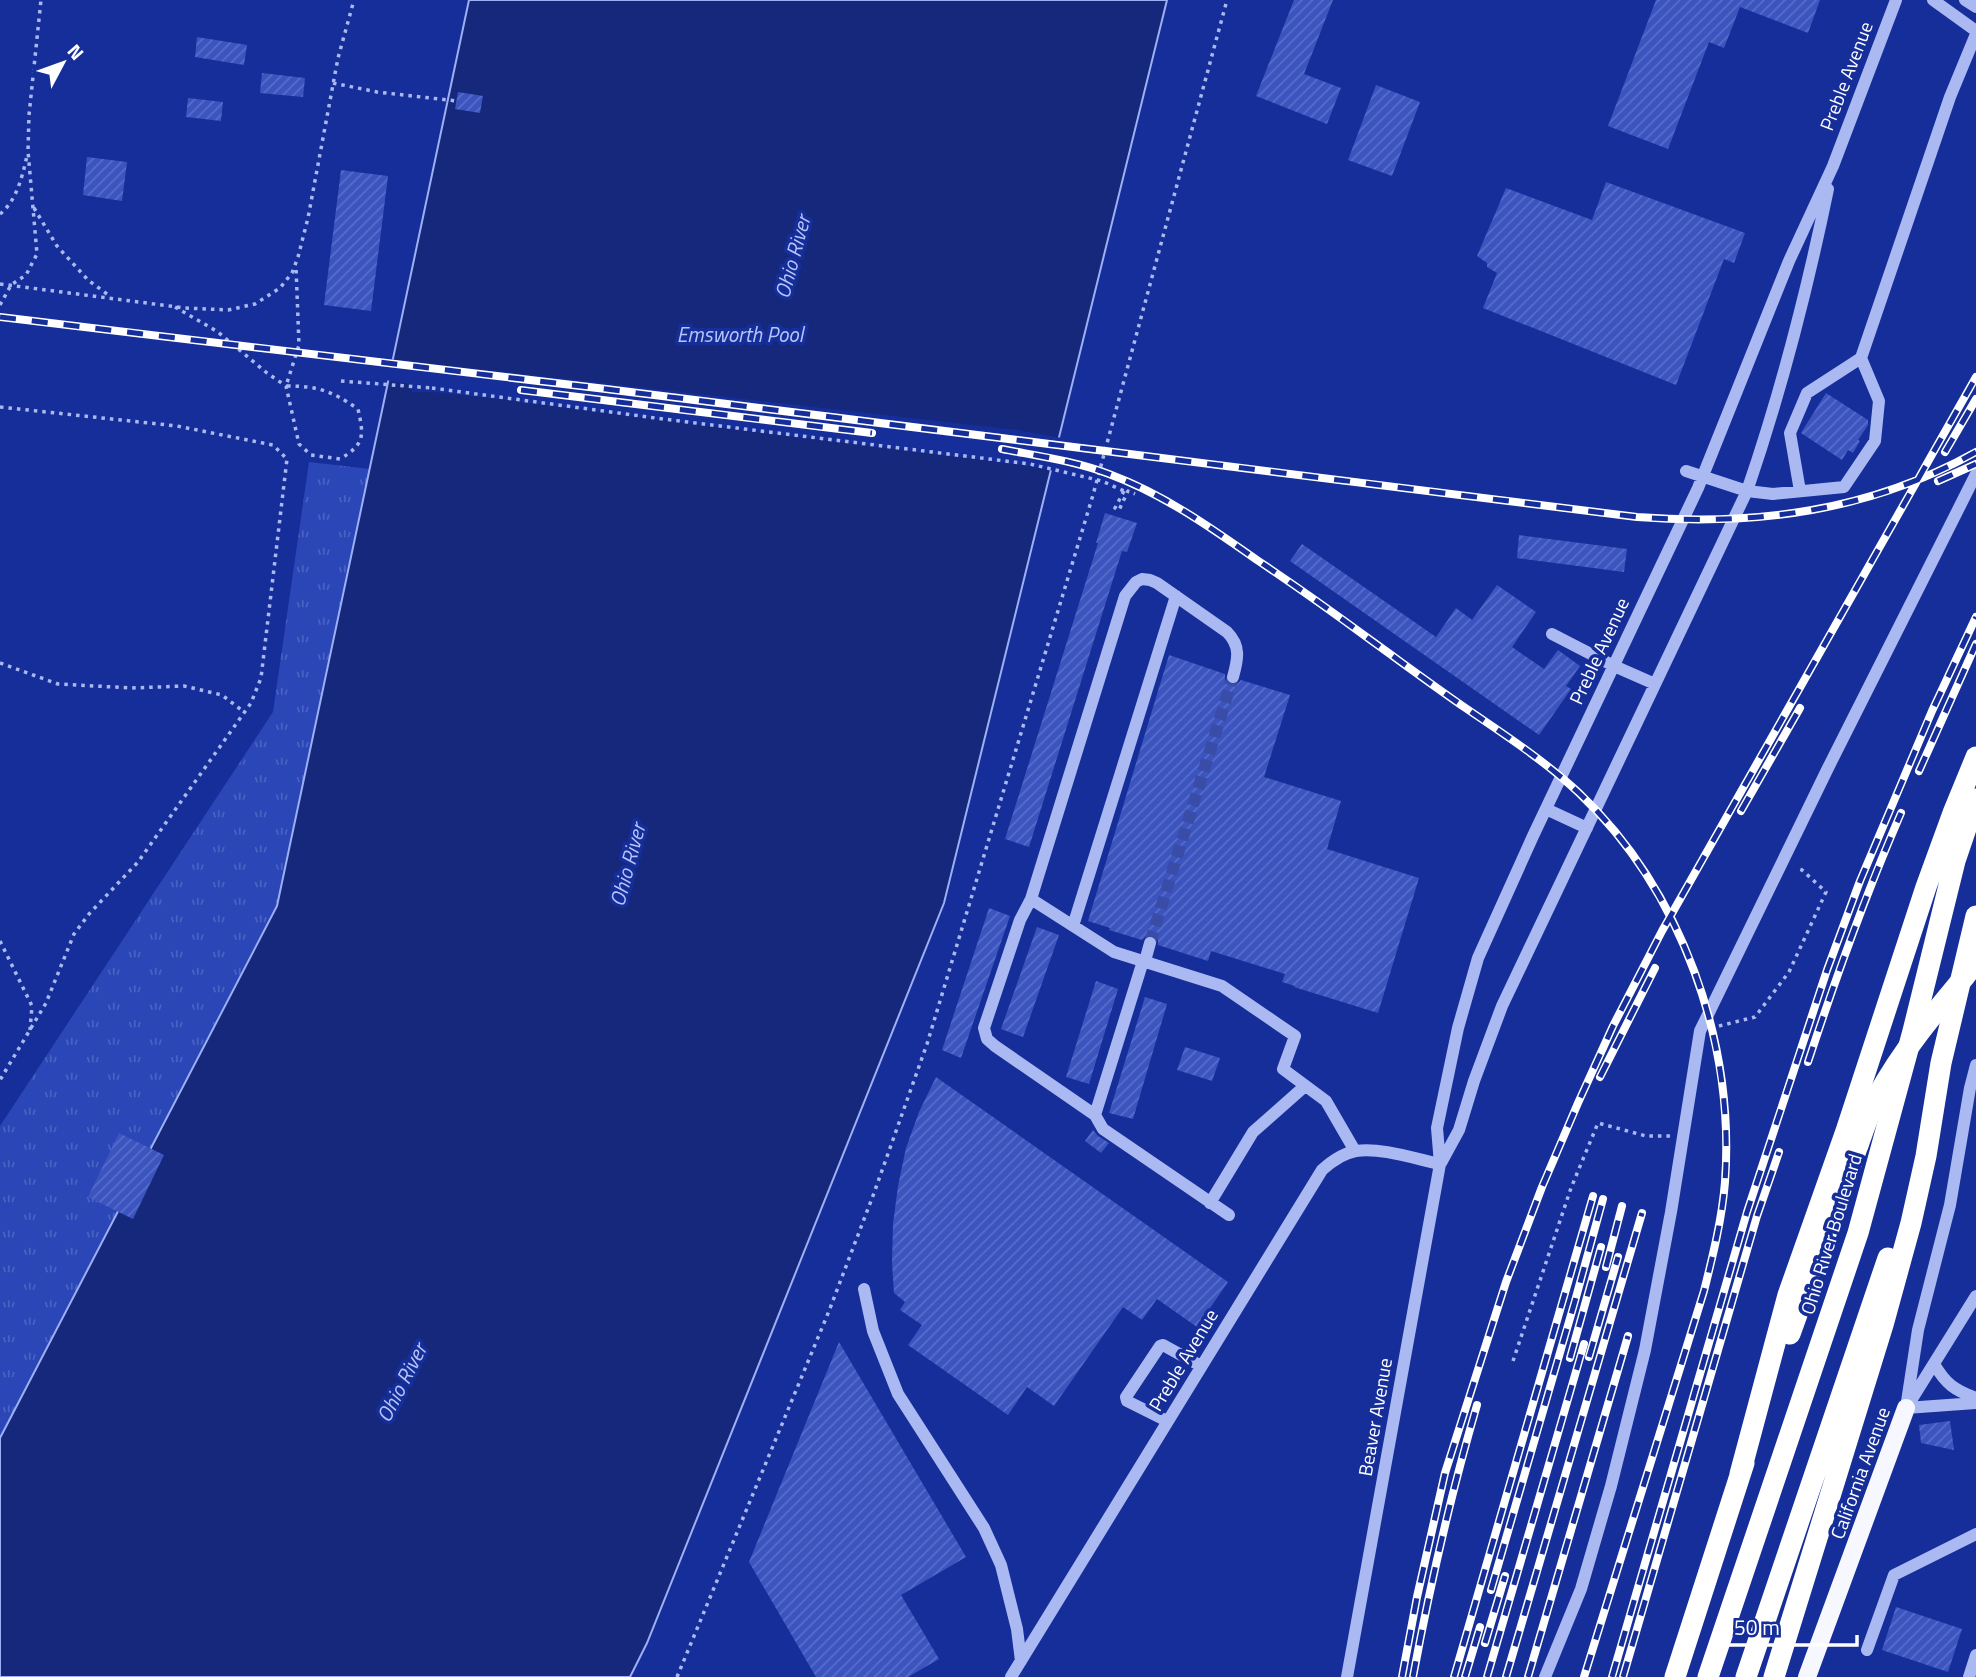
<svg xmlns="http://www.w3.org/2000/svg" width="1976" height="1677" viewBox="0 0 1976 1677" font-family="'Titillium Web',sans-serif">
  <style>
    .grass { fill: url(#grass-tufts) }
    .water { fill: #15287b; stroke: #9db0f5; stroke-width: 2 }
    .pier { fill: #162e99 }
    .building { fill: url(#building-hatch) }
    .lines { fill: none; stroke-linecap: round; stroke-linejoin: round }
    .minor-tunnel { stroke: #394da8; stroke-width: 12; stroke-dasharray: 12 6; stroke-linecap: butt }
    .path { stroke: #abb9f2; stroke-width: 3.5; stroke-dasharray: 3.5 5; stroke-linecap: butt }
    .minor { stroke: #abb9f2; stroke-width: 12 }
    .major { stroke: #f6f7ff; stroke-width: 18 }
    .highway { stroke: #fff; stroke-width: 21 }
    .rail-casing { stroke: #fff; stroke-width: 8 }
    .rail { stroke: #162e99; stroke-width: 5; stroke-dasharray: 16; stroke-linecap: butt }
    .path-bridge { stroke: #abb9f2; stroke-width: 3.5; stroke-dasharray: 3.5 5; stroke-linecap: butt }
    .highway-bridge { stroke: #fff; stroke-width: 21 }
    .labels { text-anchor: middle; stroke-width: 7; stroke-linejoin: round; paint-order: stroke }
    .street-label { font-size: 19px; fill: #fff; stroke: #162e99 }
    .water-label { font-size: 21px; font-style: italic; fill: #b7c5f8; stroke: #162e99 }
  </style>
  <defs>
    <pattern id="grass-tufts" width="24" height="20" patternUnits="userSpaceOnUse" patternTransform="scale(1.75)"><rect width="24" height="20" fill="#2a46b7"/><path d="M3 7l-1-3M5 7V3M7 7l1-3M15 17l-1-3M17 17v-4M19 17l1-3" fill="none" stroke="#4a62c2"/></pattern>
    <pattern id="building-hatch" width="6" height="6" patternUnits="userSpaceOnUse" patternTransform="scale(1.75)"><rect width="6" height="6" fill="#3b54bf"/><path d="M-1 1l2-2M0 6l6-6M5 7l2-2" fill="none" stroke="#586ec9"/></pattern>
  </defs>
  <rect width="100%" height="100%" fill="#162e99"/>
  <path class="grass" d="M309,462l61,7 -93,437 -277,532v-312l273,-414z"/>
  <path class="water" d="M469,0h698l-223,903 -297,740 -17,34h-630v-239l277,-532z"/>
  <path class="pier" d="M389,359l629,71 44,8 -8,33 -24,-5 -532,-67 -66,-7h-20v-8l-27,-4z"/>
  <path class="building" d="M1294,0h39l-29,74 37,14 -14,36 -71,-28z
    M1656,0h164l-12,33 -68,-26 -16,41 -15,-6 -41,107 -60,-23z
    M197,37l50,8 -3,20 -49,-8z
    M262,73l43,5 -2,19 -43,-4z
    M1376,85l44,17 -28,74 -44,-16z
    M458,92l25,4 -3,17 -25,-4z
    M188,98l35,4 -2,19 -35,-4z
    M87,157l40,5 -5,39 -39,-6z
    M341,170l47,6 -17,135 -47,-6z
    M1606,182l139,51 -11,30 -10,-4 -48,126 -193,-77 14,-35 -10,-6v-4l-10,-7 29,-68 86,32z
    M1826,393l42,27v5l-10,15 2,1 -7,12 -5,-3 -6,10 -41,-27z
    M1105,513l32,10 -10,29 -5,-1 -93,296 -24,-8 93,-296h-2z
    M1519,535l108,14 -3,23 -107,-14z
    M1302,544l134,93 20,-29 16,12 25,-35 39,27 -24,35 32,22 14,-19 22,16 -14,20 5,3 -32,46 -249,-174z
    M1169,655l56,19v6l5,5h6l5,-5 49,15 -26,82 77,24 -14,48 92,29 -41,135 -84,-26 1,-1 -13,-4 3,-8 -74,-23 -3,10 -50,-16v-5l-5,-5h-6l-5,5 -33,-10 1,-2 -22,-7z
    M989,908l21,8 -49,142 -19,-8z
    M1037,927l22,8 -36,102 -22,-8z
    M1096,981l22,8 -29,95 -23,-7z
    M1145,997l22,7 -34,115 -24,-6z
    M1185,1047l35,11 -8,23 -35,-11z
    M936,1077l292,205 -31,45 -40,-28 -15,21 -19,-13 -69,99 -27,-19 -19,28 -100,-70 14,-20 -22,-15 5,-8 -11,-9 -2,-30 1,-39 5,-38 8,-38 13,-36z
    M1093,1130l5,6 11,7 -8,10 -16,-12z
    M119,1133l45,22 -31,64 -45,-22z
    M839,1342l127,215 -65,38 38,64 -31,18h-92l-67,-115z
    M1950,1421l4,29 -33,-7 -2,-18z
    M1896,1607l66,22 -14,43 -66,-22z"/>
  <g class="lines">
    <path class="minor-tunnel" d="M1150,943l83,-266"/>
    <path class="path" d="M333,83l44,9 80,9
      M34,208l23,38 31,34 23,17
      M0,214c17,-14 22,-37 27,-58
      M0,284l185,24 43,2 27,-6 25,-16 12,-15 6,-16 10,-39 30,-160 16,-58
      M0,305l11,-20 15,-10 11,-21 -9,-103 1,-36 12,-115
      M175,307l43,25 49,41 19,13 13,58 12,11 29,4c25,-15 24,-23 18,-50 -26,-18 -40,-23 -72,-23l13,-41 -3,-78
      M341,381l91,7
      M0,407l177,19 96,19 14,14 -26,219 -10,25 -113,159 -49,52 -15,20 -28,69 -46,77
      M1124,491l-9,17 4,2 9,-19 7,3
      M0,663l58,21 74,4 52,-2 38,9 22,17
      M0,941l32,65 -2,24
      M1719,1026l36,-9 34,-45 37,-80 -24,-22 -6,-2
      M1513,1361l58,-173 27,-65 48,13h24
      M677,1677l152,-366 45,-118 53,-149 166,-549 134,-495"/>
    <path class="minor" d="M1933,0l43,31
      M1965,0l11,7
      M1686,471l61,20 26,3 71,-7 31,-46 4,-40 -18,-43 89,-261 26,-63
      M1800,491l-10,-58 17,-40 54,-35
      M1552,634l62,32 41,18
      M1546,809l41,19
      M1031,899l83,53 108,34 73,50 -12,33 43,32 29,50
      M1073,926l103,-330
      M1145,961l5,-18
      M1095,1115l48,-154
      M1441,1163l18,-33 15,-49 28,-75 245,-515c34,-99 60,-200 81,-302
      M1210,1203l43,-71 52,-46
      M1229,1215l-126,-86 -8,-14 -100,-69 -8,-7 -3,-11 36,-108 11,-21 94,-303 11,-14 6,-3 8,1 7,3 70,49c14,14 11,27 6,45
      M864,1289l9,42 25,63 86,134 17,37 16,64 4,32
      M1934,1364c12,20 20,26 42,34
      M1910,1402l66,-106
      M1906,1408l12,-78 32,-125 20,-117 6,-23
      M1906,1408l70,-5
      M1167,1421l-40,-20 -1,-4 34,-51 3,-1 38,21
      M1867,1650l27,-75 82,-41
      M1011,1677l311,-507c10,-9 21,-17 34,-19 24,-4 60,8 84,13
      M1347,1677l93,-513 -3,-36 21,-100 20,-70 55,-122 165,-348 91,-227 44,-95 63,-166
      M1545,1677l36,-88 30,-103 34,-136 26,-138 29,-181 128,-263 148,-294
      M1969,1677l7,-22"/>
    <path class="major" d="M1807,1677l99,-269"/>
    <path class="highway" d="M1790,1334l68,-189
      M1740,1474l48,-179 58,-164 80,-244 27,-74 23,-56
      M1675,1677l69,-214
      M1708,1677l150,-444 55,-202 42,-170 21,-62
      M1746,1677l142,-419
      M1774,1677l109,-352 28,-102 15,-67 15,-93 35,-147"/>
    <g class="rail-casing">
      <path id="rail" d="M0,317l606,72 1031,128c120,9 233,-6 339,-65
        M521,390l351,43
        M1002,449c36,7 73,12 107,25 54,20 101,53 148,86 39,26 77,53 115,81 32,23 63,46 95,68 38,26 78,52 112,84 103,98 156,249 146,389 -3,37 -12,73 -21,109l-120,386
        M1945,452l31,-53
        M1938,481l38,-17
        M1919,771l57,-127
        M1741,811l59,-103
        M1808,1062c28,-85 57,-166 93,-249
        M1600,1077l55,-109
        M1606,1267l16,-61
        M1589,1357l29,-100
        M1570,1358l31,-111
        M1491,1590l84,-289 28,-102
        M1485,1643l20,-67
        M1402,1677l15,-80 28,-124 61,-191 36,-95 36,-84 35,-77 49,-95 314,-554
        M1413,1677c17,-92 38,-183 64,-272
        M1454,1677l139,-481
        M1465,1677l15,-50
        M1487,1677l97,-333
        M1506,1677l136,-464
        M1528,1677l100,-341
        M1612,1677l135,-465 80,-242 33,-89 72,-170 44,-94
        M1623,1677l134,-461 22,-64"/>
    </g>
    <use href="#rail" class="rail"/>
    <path class="path-bridge" d="M432,388l231,31 367,45 72,17 22,10"/>
    <path class="highway-bridge" d="M1858,1145c6,-16 12,-35 20,-50 27,-49 63,-90 98,-132"/>
  </g>
  <g class="labels">
    <g class="street-label">
      <text transform="translate(1846 76) rotate(-69)" y="7">Preble Avenue</text>
      <text transform="translate(1599 651) rotate(-65)" y="7">Preble Avenue</text>
      <text transform="translate(1831 1234) rotate(-73)" y="7">Ohio River Boulevard</text>
      <text transform="translate(1183 1360) rotate(-59)" y="7">Preble Avenue</text>
      <text transform="translate(1375 1417) rotate(-80)" y="7">Beaver Avenue</text>
      <text transform="translate(1860 1473) rotate(-70)" y="7">California Avenue</text>
    </g>
    <g class="water-label">
      <text transform="translate(793 257) rotate(-75)" y="7">Ohio River</text>
      <text x="740" y="342">Emsworth Pool</text>
      <text transform="translate(628 865) rotate(-75)" y="7">Ohio River</text>
      <text transform="translate(402 1383) rotate(-63)" y="7">Ohio River</text>
    </g>
  </g>
  <g transform="translate(63 63) rotate(49)" stroke="#162e99" stroke-width="5" paint-order="stroke">
  <path d="M0-5L12 26L0 18L-12 26Z" fill="#ffffff"/>
  <text y="-10" font-size="19" font-weight="bold" text-anchor="middle" fill="#ffffff">N</text>
  </g>
  <path d="M1724 1635v10h133v-10" fill="none" stroke="#ffffff" stroke-width="3.5"/>
  <text x="1734" y="1635" font-size="21" fill="#ffffff" stroke="#162e99" stroke-width="5" paint-order="stroke">50 m</text>
</svg>
